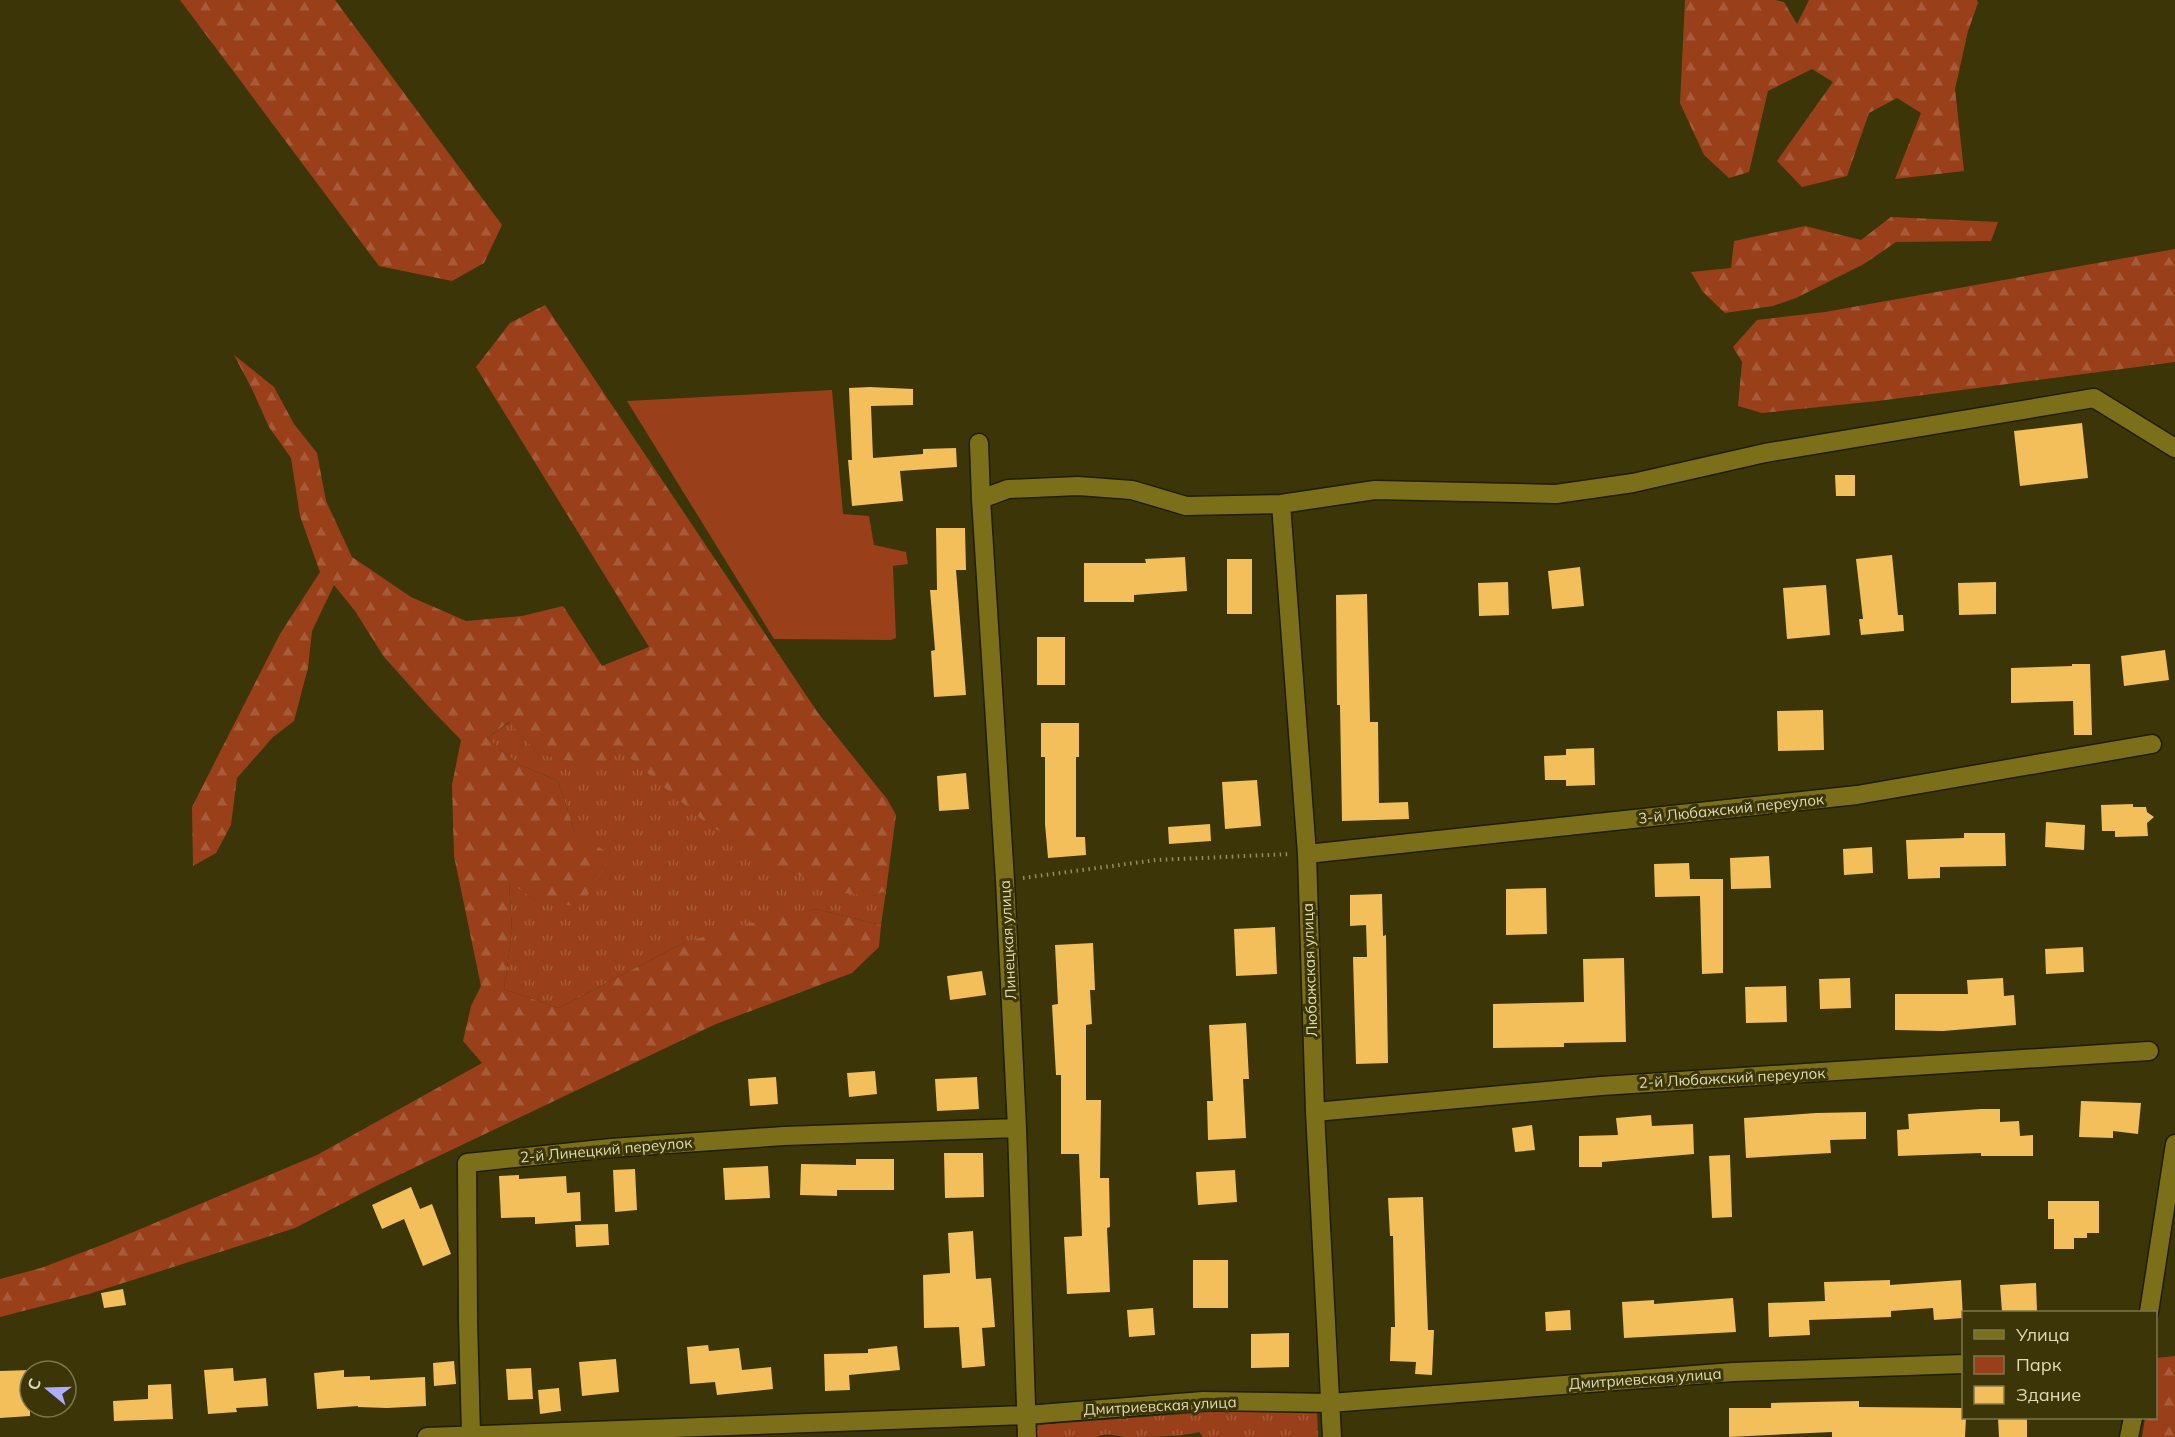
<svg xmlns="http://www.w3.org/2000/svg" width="2175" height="1437" viewBox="0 0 2175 1437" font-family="Mulish,sans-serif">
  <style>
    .grass { fill: url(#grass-tufts) }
    .forest { fill: url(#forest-firs) }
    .green { fill: #99401a }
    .building { fill: #f3bf5b }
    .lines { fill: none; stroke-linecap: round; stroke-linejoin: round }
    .minor-casing { stroke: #201d04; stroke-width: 21 }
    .path { stroke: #938d63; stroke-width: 4; stroke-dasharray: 1.5 4.5; stroke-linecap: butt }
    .minor { stroke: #7b7019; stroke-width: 18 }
    .labels { text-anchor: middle; stroke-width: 6; stroke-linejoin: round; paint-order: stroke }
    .street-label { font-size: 15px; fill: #e0dbb4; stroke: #3b3508 }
  </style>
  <defs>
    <pattern id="grass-tufts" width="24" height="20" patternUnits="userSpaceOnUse" patternTransform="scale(1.5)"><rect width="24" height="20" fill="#99401a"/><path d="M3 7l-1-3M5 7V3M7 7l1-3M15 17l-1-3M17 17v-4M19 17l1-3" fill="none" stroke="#a75b39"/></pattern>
    <pattern id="forest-firs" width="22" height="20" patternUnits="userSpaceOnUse" patternTransform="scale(1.5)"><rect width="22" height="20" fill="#99401a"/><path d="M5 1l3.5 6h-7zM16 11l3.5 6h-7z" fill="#a75b39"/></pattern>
  </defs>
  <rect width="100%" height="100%" fill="#3b3508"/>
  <path class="grass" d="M510,722l29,32 83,-3 31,25 220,120 13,-5 -5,34 -65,-16 -133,34 -124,65 -55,-19 8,-57 -3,-51 28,20 38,-69 -17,-51 -40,-17 -31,-26z
    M1317,1411l1,26h-115l-4,-5c-17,5 -55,5 -74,5 -11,-1 -18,-5 -28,0h-60v-12l173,-13z"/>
  <path class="forest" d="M180,0h155l167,225 -18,38 -32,18 -73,-15z
    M1685,0h90l9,2 13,22 12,-24h168l1,3 -10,28 -13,58 9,82 -69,8 26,-66 -24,-15 -28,15 -22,63 -45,11 -25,-26 56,-79 -21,-13 -44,22 -19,81 -20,6 -25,-23 -24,-52z
    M1891,217l107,5 -7,19 -95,1 -32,22 -68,34 -23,8 -48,7 -22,-21 -12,-20 40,-4 3,-27 71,-15 56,14z
    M2175,249v113l-297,39 -116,12 -24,-7 4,-44 -9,-15 24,-27 68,-8z
    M545,305l273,408 69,86 9,16 -10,76 -13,5 -41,-4 -53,-27 -72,-41 -85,-73 -26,16 -57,-13 -30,-32 -22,16 31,26 40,17 17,51 36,23 -30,52 -44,-6 -28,-19 3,50 -8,57 55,19 124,-65 68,-20 65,-14 65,16 -2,22 -27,26 -136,51 -338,161 -83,43 -206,66 -89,23v-38l41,-11 66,-25 210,-88 165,-92 -19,-22 8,-35 10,-20 -27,-130 -2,-71 9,-45 -32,-33 -45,-50 -29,-46 -21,-26 -22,46 -4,37 -14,53 -21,16 -36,41 -6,47 -15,28 -23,13 -1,-59 88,-173 40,-62 -20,-56 -9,-58 -22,-31 -17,-38 -18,-34 40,32 20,37 23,29 9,48 26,56 59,40 55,24 56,-5 41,-10 39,60 47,-19 -173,-280 34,-44z
    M2175,1356v81h-33l3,-19h11v-60z"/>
  <path class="green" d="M832,390l11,124 26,2 5,29 32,7 2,12 -15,2 3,72 -5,2 -117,-1 -147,-238z"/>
  <path class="building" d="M870,387l43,2v16l-42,1 2,52 50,-4v-5l33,-1 1,19 -57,4 3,30 -51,5 -4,-46h4l-3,-72z
    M2082,423l6,55 -68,8 -6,-55z
    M1835,475h20v21h-19z
    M936,528h29l1,42h-10l10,125 -32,2 -3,-46 4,-1 -5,-60h7z
    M1892,555l6,60h5l1,16 -43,4 -2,-16h4l-7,-60z
    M1185,557l2,34 -53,4v7h-50v-39h62l-1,-4z
    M1227,559h25v55h-25z
    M1580,567l4,39 -32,3 -4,-38z
    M1508,582l1,33 -30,1 -1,-33z
    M1996,582v32l-37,1 -1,-32z
    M1826,585l4,50 -43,4 -4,-51z
    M1367,594l3,128h8l1,81 29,-1 1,17 -67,2 -2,-116h-3l-1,-110z
    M1037,637h28v48h-28z
    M2165,650l4,30 -45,6 -3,-30z
    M2072,664h18l2,71h-18l-1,-34 -62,2v-35l61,-2z
    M1823,710l1,40 -46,1 -1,-40z
    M1041,723h38v34h-3v80h9l1,18 -38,3 -3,-34v-67h-4z
    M1594,748l1,37 -29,1v-6h-21l-1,-24 22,-1v-6z
    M966,773l3,36 -30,2 -2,-35z
    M1257,780l4,46 -36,3 -3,-47z
    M2133,804v3h13l1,5 7,5 -7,6 1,13 -33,1v-6h-13l-1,-26z
    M2046,822l39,3 -1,25 -39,-3z
    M1210,824l1,17 -42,3 -1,-17z
    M1964,833h41l1,33 -66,1v11l-32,1 -2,-39 58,-2z
    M1872,847l1,26 -29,2 -1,-26z
    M1769,856l2,32 -40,1 -1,-31z
    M1689,863l1,16h33v94l-21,1 -2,-78 -45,1 -1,-33z
    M1546,888l1,46 -41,1v-46z
    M1382,894l1,42 3,-1 2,128 -32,1 -3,-107h14l-1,-32 -16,1v-31z
    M1275,927l2,47 -41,2 -2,-47z
    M1093,943l2,47h-5l2,34 -6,1v75h15l-1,78h9l1,49 -3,1 3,64 -43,2 -3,-57 18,-1 -3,-82h-18v-79h-5l-4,-70 6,-1 -3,-59z
    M2083,947l1,25 -38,2 -1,-25z
    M1624,958l2,84 -62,1v4l-71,1v-44l91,-2 -1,-43z
    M982,971l4,24 -36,5 -3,-24z
    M1850,978l1,30 -31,1 -1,-30z
    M2003,978l1,18 10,-1 2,30 -73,6 -48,-1v-36h73l-1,-14z
    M1786,986l1,36 -41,1 -1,-36z
    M1246,1023l3,56h-6l3,59 -38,2 -1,-39h6l-4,-76z
    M875,1071l2,23 -28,3 -2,-24z
    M776,1077l2,27 -28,2 -2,-27z
    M977,1077l2,32 -42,2 -2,-32z
    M2081,1101l60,2 -3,31 -25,-3v7l-34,-1z
    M1981,1109h19v13l19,-1 1,15 13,-1v21h-52v-3l-83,3 -1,-26 12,-1 -1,-15z
    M1866,1112v27l-36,1 1,13 -85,5 -2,-40 72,-5z
    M1651,1115l1,11 41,-2 1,30 -92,8v5h-23v-31l39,-1 -2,-17z
    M1532,1125l3,25 -20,2 -3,-24z
    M944,1153h39l1,44 -39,1z
    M1730,1155l2,62 -20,1 -3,-62z
    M856,1159h38v31h-57v6l-37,-1 1,-31 55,1z
    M768,1166l2,32 -45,2 -2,-32z
    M635,1169l2,41 -22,2 -2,-42z
    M1235,1170l2,32 -39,3 -2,-33z
    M519,1175v4l47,-3 1,17 13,-1 1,29 -46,3v-7l-34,1 -2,-42z
    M411,1187l9,22 12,-5 19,50 -28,12 -19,-47 -22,10 -10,-24z
    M1423,1197l5,133h6l-2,45 -17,-1 1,-12 -26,-1 1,-34h4l-2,-91h-3l-2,-38z
    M2048,1201h51v32h-12v5h-13v11h-20v-30h-6z
    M608,1224l1,21 -33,2 -1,-22z
    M973,1231l3,48 15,-1 4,49 -13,1 3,38 -23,2 -3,-41 -35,1 -1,-53 27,-2 -2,-40z
    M1193,1260h35v48h-35z
    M1890,1280v5l71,-5 2,38 -29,2 -1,-12 -42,3v6l-82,3 1,15 -41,2 -1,-34 57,-2 -1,-19z
    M2036,1283l1,29h-35l-2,-27z
    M123,1289l3,16 -22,3 -3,-15z
    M1733,1298l3,34 -112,6 -2,-36 32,-2v4z
    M1153,1308l2,27 -26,2 -2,-27z
    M1570,1310l1,20 -25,1 -1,-19z
    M1289,1333v34l-38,1v-34z
    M708,1345l1,6 30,-3 3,22 29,-3 2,22 -56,6 -2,-13 -25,2 -3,-37z
    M897,1346l3,24 -51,5 1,15 -25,1 -1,-37 44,-1v-4z
    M616,1359l3,33 -37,4 -3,-34z
    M454,1361l2,23 -22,2 -1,-23z
    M233,1368l1,13 32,-3 2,28 -32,2 1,4 -29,2 -4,-44z
    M531,1368l2,31 -25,1 -2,-31z
    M30,1370v46l-30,2v-47z
    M344,1370v7l26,-1v4l55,-3 1,29 -39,2 -29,-1v-1l-41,3 -3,-36z
    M171,1384l2,35 -59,2 -1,-20 35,-2v-14z
    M559,1388l2,23 -21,3 -2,-24z
    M1859,1401v6l105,1v10h2l-1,19h-133v-5l-103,5v-29h42v-5z
    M1998,1418h29v19h-28z"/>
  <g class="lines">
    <g class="minor-casing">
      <path id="minor" d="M979,443l2,56 24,381 12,248 10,309
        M981,499l27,-10 70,-3 54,4 54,16 95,-2 94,-14 181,4 77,-11 132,-30 329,-55 81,50
        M1281,504l26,350 8,258 17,325
        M1307,854l550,-59 295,-51
        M1315,1112l286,-26 548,-35
        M2149,1312l26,-168
        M471,1434l-3,-113 -1,-158 144,-15 173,-12 233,-8
        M427,1437l600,-22 176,-14 127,2 403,-31 231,-8
        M2129,1437l4,-19"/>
    </g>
    <path class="path" d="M1023,878l133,-18 135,-6"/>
    <use href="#minor" class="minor"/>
  </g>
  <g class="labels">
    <g class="street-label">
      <text transform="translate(1731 809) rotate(-6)" y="5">3-й Любажский переулок</text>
      <text transform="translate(1008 940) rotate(-93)" y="5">Линецкая улица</text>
      <text transform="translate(1310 970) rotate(-92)" y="5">Любажская улица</text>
      <text transform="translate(1732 1078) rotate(-3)" y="5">2-й Любажский переулок</text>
      <text transform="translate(606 1150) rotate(-5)" y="5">2-й Линецкий переулок</text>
      <text transform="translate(1645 1379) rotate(-4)" y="5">Дмитриевская улица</text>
      <text transform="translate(1160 1406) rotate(-3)" y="5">Дмитриевская улица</text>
    </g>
  </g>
  <rect x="1962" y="1311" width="195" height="108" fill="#3b3508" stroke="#7d774d" stroke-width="1.5"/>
  <rect x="1974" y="1330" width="30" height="9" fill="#7b7019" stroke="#7d774d" stroke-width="1.5"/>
  <text x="2016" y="1341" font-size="18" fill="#e0dbb4">Улица</text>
  <rect x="1974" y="1356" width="30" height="18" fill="#99401a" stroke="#7d774d" stroke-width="1.5"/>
  <text x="2016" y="1371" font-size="18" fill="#e0dbb4">Парк</text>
  <rect x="1974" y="1386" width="30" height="18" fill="#f3bf5b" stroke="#7d774d" stroke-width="1.5"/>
  <text x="2016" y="1401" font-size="18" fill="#e0dbb4">Здание</text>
  <g transform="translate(48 1389) rotate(289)"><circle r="28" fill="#3b3508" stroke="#7d774d" stroke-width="1.5"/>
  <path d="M0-4.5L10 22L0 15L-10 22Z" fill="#abaffb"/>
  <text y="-9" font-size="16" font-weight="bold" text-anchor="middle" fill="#e0dbb4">С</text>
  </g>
</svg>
